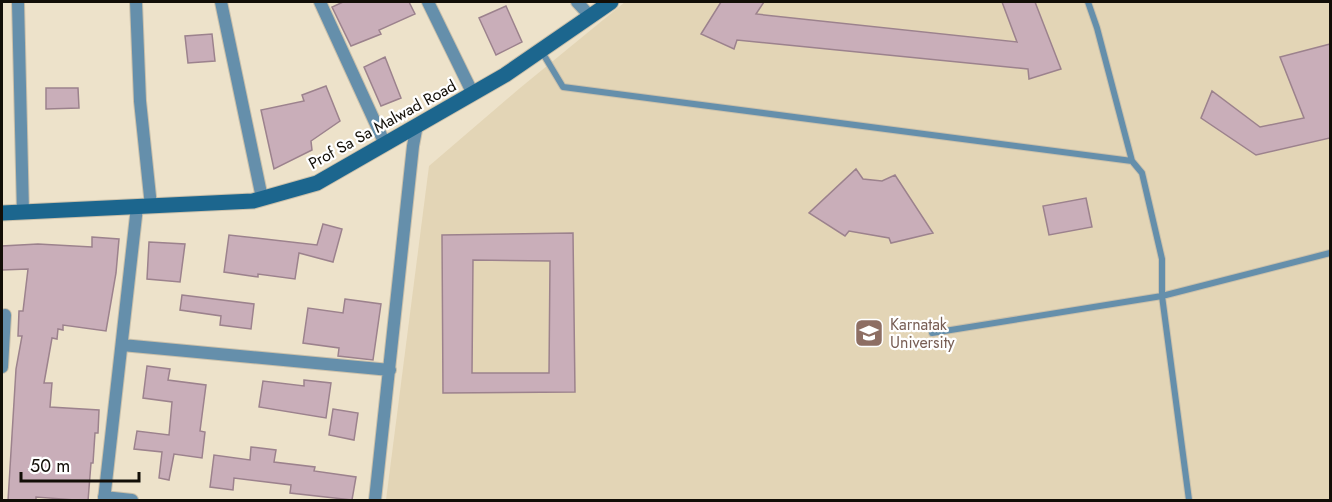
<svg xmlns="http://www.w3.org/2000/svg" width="1332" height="502" viewBox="0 0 1332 502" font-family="Jost,sans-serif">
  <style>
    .built { fill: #e3d5b6 }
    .building { fill: #c9aeb9; stroke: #9c828d; stroke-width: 1.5; fill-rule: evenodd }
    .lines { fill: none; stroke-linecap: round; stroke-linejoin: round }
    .lane-casing { stroke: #cac0ab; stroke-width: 8 }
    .street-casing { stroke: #cac0ab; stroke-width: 14 }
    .secondary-casing { stroke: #cac0ab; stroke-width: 17 }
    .lane { stroke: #658fab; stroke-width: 6 }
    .street { stroke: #658fab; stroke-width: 12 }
    .secondary { stroke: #1c668e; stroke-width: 15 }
    .labels { text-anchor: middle; stroke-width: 4.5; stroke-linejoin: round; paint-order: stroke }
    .street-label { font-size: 16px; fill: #120e07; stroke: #fff }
    .education-label { font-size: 16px; fill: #785e54; stroke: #fff; text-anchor: start }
  </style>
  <rect width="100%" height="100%" fill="#ede2ca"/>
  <path class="built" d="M625,2h705v498h-944l43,-334 91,-78z"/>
  <path class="building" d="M343,2h66l6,12 -36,16 2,4 -30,12 -19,-39z
    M721,2h43l-8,12 261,28 -15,-40h33l26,67 -32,10 -1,-10 -291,-29 -3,9 -33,-15z
    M506,6l16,36 -26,13 -17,-37z
    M212,34l3,27 -27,2 -3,-27z
    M1330,44v94l-74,17 -55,-37 11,-27 48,36 44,-9 -24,-61z
    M385,57l16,41 -20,8 -17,-39z
    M326,86l14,35 -29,20 1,9 -38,19 -13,-59 43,-9 -2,-6z
    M46,88h32l1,20 -33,1z
    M856,169l7,10 19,2 13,-6 38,58 -42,10 -2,-5 -40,-7 -4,5 -36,-23z
    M1086,198l6,29 -43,8 -6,-29z
    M323,224l19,5 -9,33 -34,-9 -4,26 -37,-5v3l-34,-5 5,-37 88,10z
    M573,233l2,159 -132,1 -1,-158zM473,260l77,1 -1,112h-77z
    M92,237l27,2 -3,34 -10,58 -43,-6v5l-5,-1 -1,10 -5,-1 -8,45h8l-2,24 49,3 -1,23h-3l-2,30h-2l-3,38 -52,-4v4h-28l8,-132 6,-33h-4l1,-25h4l5,-42 -26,1v-24l36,-2 54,3z
    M149,242l36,2 -5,38 -33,-3z
    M182,295l72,9 -3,25 -31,-4 1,-9 -41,-6z
    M345,299l36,5 -8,56 -35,-4 1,-8 -36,-5 5,-35 35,5z
    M147,366l23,3 -2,11 38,5 -6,46 5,1 -3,26 -28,-4 -5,26 -10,-2 3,-26 -28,-3 3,-18 32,4 3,-33 -29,-4z
    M304,380l27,3 -5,35 -67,-11 4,-26 41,5z
    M333,409l25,4 -4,27 -25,-5z
    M251,447l25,3 -2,12 41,5 -1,4 42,6 -4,23 -62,-7 1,-8 -57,-7 -1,12 -23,-3 4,-32 36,5z"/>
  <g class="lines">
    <g class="lane-casing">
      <path id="lane" d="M1088,2l9,26 35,133 10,12 20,86v37l27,204
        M542,52l21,35 569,74
        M932,333l230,-37 168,-43"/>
    </g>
    <g class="street-casing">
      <path id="street" d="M18,2l5,211
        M136,2l4,99 11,105
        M221,2l41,196
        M320,2l65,142
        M428,2l45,92
        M577,2l13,14
        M122,345l268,25
        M2,367l3,-52
        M104,497l28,3
        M104,500l33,-293
        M375,500l38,-354 4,-21"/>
    </g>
    <g class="secondary-casing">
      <path id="secondary" d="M2,213l251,-12 64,-18 188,-108 106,-73"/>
    </g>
    <use href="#lane" class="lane"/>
    <use href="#street" class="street"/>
    <use href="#secondary" class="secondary"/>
  </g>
  <defs>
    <g id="university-square" transform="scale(1.5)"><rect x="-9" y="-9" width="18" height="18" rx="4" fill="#8d6e63" stroke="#fff"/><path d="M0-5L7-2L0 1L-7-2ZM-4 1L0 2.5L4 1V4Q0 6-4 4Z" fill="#fff"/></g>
  </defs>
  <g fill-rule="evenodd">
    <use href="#university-square" x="869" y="333"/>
  </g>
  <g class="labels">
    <g class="street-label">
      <text transform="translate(382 124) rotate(-29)" y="6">Prof Sa Sa Malwad Road</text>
    </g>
    <g class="education-label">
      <text x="890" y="330">Karnatak<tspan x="890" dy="18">University</tspan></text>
    </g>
  </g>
  <rect width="1332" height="502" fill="none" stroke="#120e07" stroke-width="6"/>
  <path d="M21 472v9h118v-9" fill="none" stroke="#120e07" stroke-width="3"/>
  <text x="30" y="472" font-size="18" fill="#120e07" stroke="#ffffff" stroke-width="4.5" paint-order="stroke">50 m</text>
</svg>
